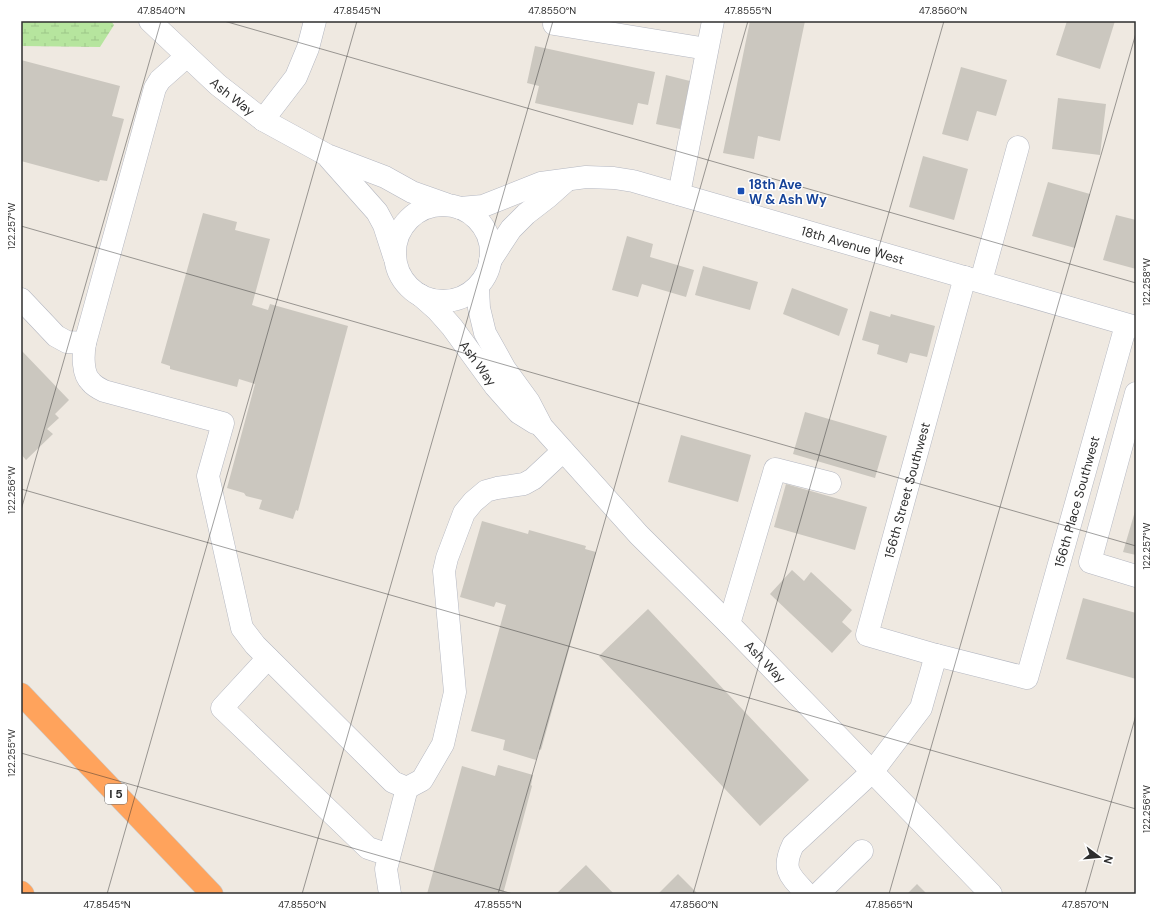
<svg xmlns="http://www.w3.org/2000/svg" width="1157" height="915" viewBox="0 0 1157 915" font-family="'DM Sans',sans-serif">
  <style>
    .wetland { fill: url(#wetland-marsh) }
    .building { fill: #cbc7bf }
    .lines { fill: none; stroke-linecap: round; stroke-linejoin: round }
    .minor-casing { stroke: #b4b7c1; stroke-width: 23 }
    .highway-casing { stroke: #c9c9c9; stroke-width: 23 }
    .minor { stroke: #fff; stroke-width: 22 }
    .highway { stroke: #ffa35c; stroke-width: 22 }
    .ticks { fill: none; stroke: #2e2e2e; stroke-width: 1; stroke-opacity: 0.45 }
    .transit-dot { fill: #1a4fb4; stroke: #fff; stroke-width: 1.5 }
    .labels { text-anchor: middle; stroke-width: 3; stroke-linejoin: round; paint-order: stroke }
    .shield { fill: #fff; stroke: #6d6d6d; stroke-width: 1 }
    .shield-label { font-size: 12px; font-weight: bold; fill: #2e2e2e }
    .street-label { font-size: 13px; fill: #2e2e2e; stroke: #fff }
    .transit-label { font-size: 13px; font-weight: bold; fill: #164399; stroke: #fff; text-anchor: start }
    .neatline { fill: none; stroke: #2e2e2e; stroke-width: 1.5 }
    .ticks-label { font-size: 10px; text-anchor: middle; fill: #2e2e2e }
  </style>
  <defs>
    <pattern id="wetland-marsh" width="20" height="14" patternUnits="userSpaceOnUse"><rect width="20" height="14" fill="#b6e59e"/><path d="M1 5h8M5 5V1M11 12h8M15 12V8" fill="none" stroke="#9dc588"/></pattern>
  </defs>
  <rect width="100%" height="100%" fill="#efe9e1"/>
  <path class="wetland" d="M21,21h90l3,4 -14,22 -79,-1z"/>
  <path class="building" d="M750,21h55l-25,120 -22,-5 -4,23 -31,-6z
    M1067,21h48l-15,48 -44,-14z
    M535,46l120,26 -7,33 -10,-2 -5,22 -98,-22 4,-17 -12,-3z
    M21,60l99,26 -8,30 12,3 -17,62 -7,-1 -1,2 -78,-21z
    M961,67l46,13 -11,36 -19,-5 -9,30 -26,-7z
    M666,75l24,6 -10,48 -24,-5z
    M1058,98l48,6 -6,51 -48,-6z
    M923,156l45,13 -14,51 -45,-13z
    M1048,182l42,12 -15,54 -43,-12z
    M203,213l34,9 -2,8 35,9 -18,66 16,5 2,-6 78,22 -50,185 -2,-1 -3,9 -34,-10 3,-9 -16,-4 -2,-3 -17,-5 28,-104 -16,-5 -2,8 -67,-18v-3l-9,-3z
    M1116,215l20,5v49l-33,-9z
    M627,236l26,8 -3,13 44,13 -8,27 -44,-13 -4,13 -26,-7z
    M703,266l55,16 -8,28 -55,-15z
    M792,288l56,21 -9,27 -56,-22z
    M870,311l20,6 1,-3 44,12 -8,31 -17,-4 -3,10 -30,-9 2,-9 -17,-5z
    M21,350l48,50 -14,14 4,4 -12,11 6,5 -27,26 -5,-6z
    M805,412l82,24 -12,42 -82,-24z
    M681,435l70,20 -13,47 -70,-20z
    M786,484l81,23 -12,43 -81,-23z
    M1136,508v47l-13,-3z
    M482,521l46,13 1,-4 57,16 -1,3 11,3 -55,198 -2,-1 -3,11 -33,-10 2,-10 -34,-9 35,-126 -10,-3 -2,5 -34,-10z
    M792,570l12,11 7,-9 41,38 -10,12 10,9 -20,22 -62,-59z
    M1083,598l53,15v66l-70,-20z
    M648,609l161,171 -49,46 -161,-170z
    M498,765l35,10 -2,10 1,1 -29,108h-76l35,-128 33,10z
    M586,865l28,29h-58z
    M678,874l20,20h-40z
    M917,884l10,10h-20z"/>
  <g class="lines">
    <g class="minor-casing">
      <g id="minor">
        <path id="s1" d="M150,21l68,64 45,35 64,35 58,22 27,15 34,12"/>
        <path d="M554,24l153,25"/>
        <path d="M187,56l-27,24 -5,8 -70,255c-2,11 -3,31 6,39 3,4 9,7 13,9l119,32 -15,53 34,152 13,17 138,137 14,6 15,-8 21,-36 12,-52 -11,-121 3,-13 17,-45 9,-11 13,-11 11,-3 27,-4 9,-5 30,-28"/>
        <path d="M263,120l33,-43 12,-29 7,-27"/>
        <path d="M329,158l48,54 7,13 10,31"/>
        <path d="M679,194l34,-173"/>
        <circle cx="443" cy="253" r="48"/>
        <path id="s2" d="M460,208l23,-2 58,-23 45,-6 28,1 19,3 503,146"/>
        <path d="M490,261l21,-32 15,-15 22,-17 19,-17"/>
        <path d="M981,281l37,-134"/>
        <path id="s3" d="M478,288l1,20 6,25 20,36 24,33 13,25 97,108 90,89 262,270"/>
        <path id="s4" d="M420,295l17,15 15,17 43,59 24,27 16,10"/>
        <path d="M21,299l35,37 11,6 18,1"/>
        <path d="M1136,393l-46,169 46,14"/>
        <path d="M729,624l46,-155 55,14"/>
        <path id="s5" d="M936,655l-69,-20 98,-358"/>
        <path d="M268,658l-46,50 146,140 21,7"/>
        <path d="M390,894l-4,-25 21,-81"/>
        <path id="s6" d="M807,894c-17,-18 -26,-24 -14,-49l80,-74 48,-63 15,-53 91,23 99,-353"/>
        <path d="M818,894l44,-43"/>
      </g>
    </g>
    <g class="highway-casing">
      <path id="highway" d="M21,694l191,200
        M21,892l2,2"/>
    </g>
    <use href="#minor" class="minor"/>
    <use href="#highway" class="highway"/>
  </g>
  <path class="ticks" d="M224,21l912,262M21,226l1115,320M21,489l1115,320M21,510l140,-489M21,753l492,141M107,894l250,-873M302,894l251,-873M498,894l250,-873M693,894l251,-873M889,894l247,-861M1085,894l51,-179"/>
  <rect class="transit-dot" x="737" y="187" width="8" height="8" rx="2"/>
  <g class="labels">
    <rect class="shield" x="105" y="784" width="22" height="20" rx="3"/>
    <g class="shield-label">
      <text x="116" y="798">I 5</text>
    </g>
    <g class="street-label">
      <text dy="5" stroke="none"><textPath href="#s1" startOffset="112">Ash Way</textPath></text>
      <text dy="5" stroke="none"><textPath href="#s2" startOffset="407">18th Avenue West</textPath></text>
      <text dy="5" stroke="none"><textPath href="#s4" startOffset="90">Ash Way</textPath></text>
      <text dy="5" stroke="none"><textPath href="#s5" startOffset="222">156th Street Southwest</textPath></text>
      <text dy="5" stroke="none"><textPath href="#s6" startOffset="577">156th Place Southwest</textPath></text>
      <text dy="5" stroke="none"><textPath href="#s3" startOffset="480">Ash Way</textPath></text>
    </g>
    <g class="transit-label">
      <text x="749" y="189">18th Ave<tspan x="749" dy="15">W &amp; Ash Wy</tspan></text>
    </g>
  </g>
  <rect width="1157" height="915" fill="none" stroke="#ffffff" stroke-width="44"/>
  <g transform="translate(1099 857) rotate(106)" stroke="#ffffff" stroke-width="3" paint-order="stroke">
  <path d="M0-3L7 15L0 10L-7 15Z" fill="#2e2e2e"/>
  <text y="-6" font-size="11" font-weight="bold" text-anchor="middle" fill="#2e2e2e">N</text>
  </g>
  <rect x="22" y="22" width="1113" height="871" class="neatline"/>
  <g class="ticks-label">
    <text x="161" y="14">47.8540°N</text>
    <text x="357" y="14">47.8545°N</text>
    <text x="552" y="14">47.8550°N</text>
    <text x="748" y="14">47.8555°N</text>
    <text x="943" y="14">47.8560°N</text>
    <text transform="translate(11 226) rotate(-90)" y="4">122.257°W</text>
    <text transform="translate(1146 282) rotate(-90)" y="4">122.258°W</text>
    <text transform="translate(11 490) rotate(-90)" y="4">122.256°W</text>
    <text transform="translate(1146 546) rotate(-90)" y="4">122.257°W</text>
    <text transform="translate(11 753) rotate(-90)" y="4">122.255°W</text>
    <text transform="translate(1146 809) rotate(-90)" y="4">122.256°W</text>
    <text x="107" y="908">47.8545°N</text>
    <text x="302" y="908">47.8550°N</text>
    <text x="498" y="908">47.8555°N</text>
    <text x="694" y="908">47.8560°N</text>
    <text x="889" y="908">47.8565°N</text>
    <text x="1085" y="908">47.8570°N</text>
  </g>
</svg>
